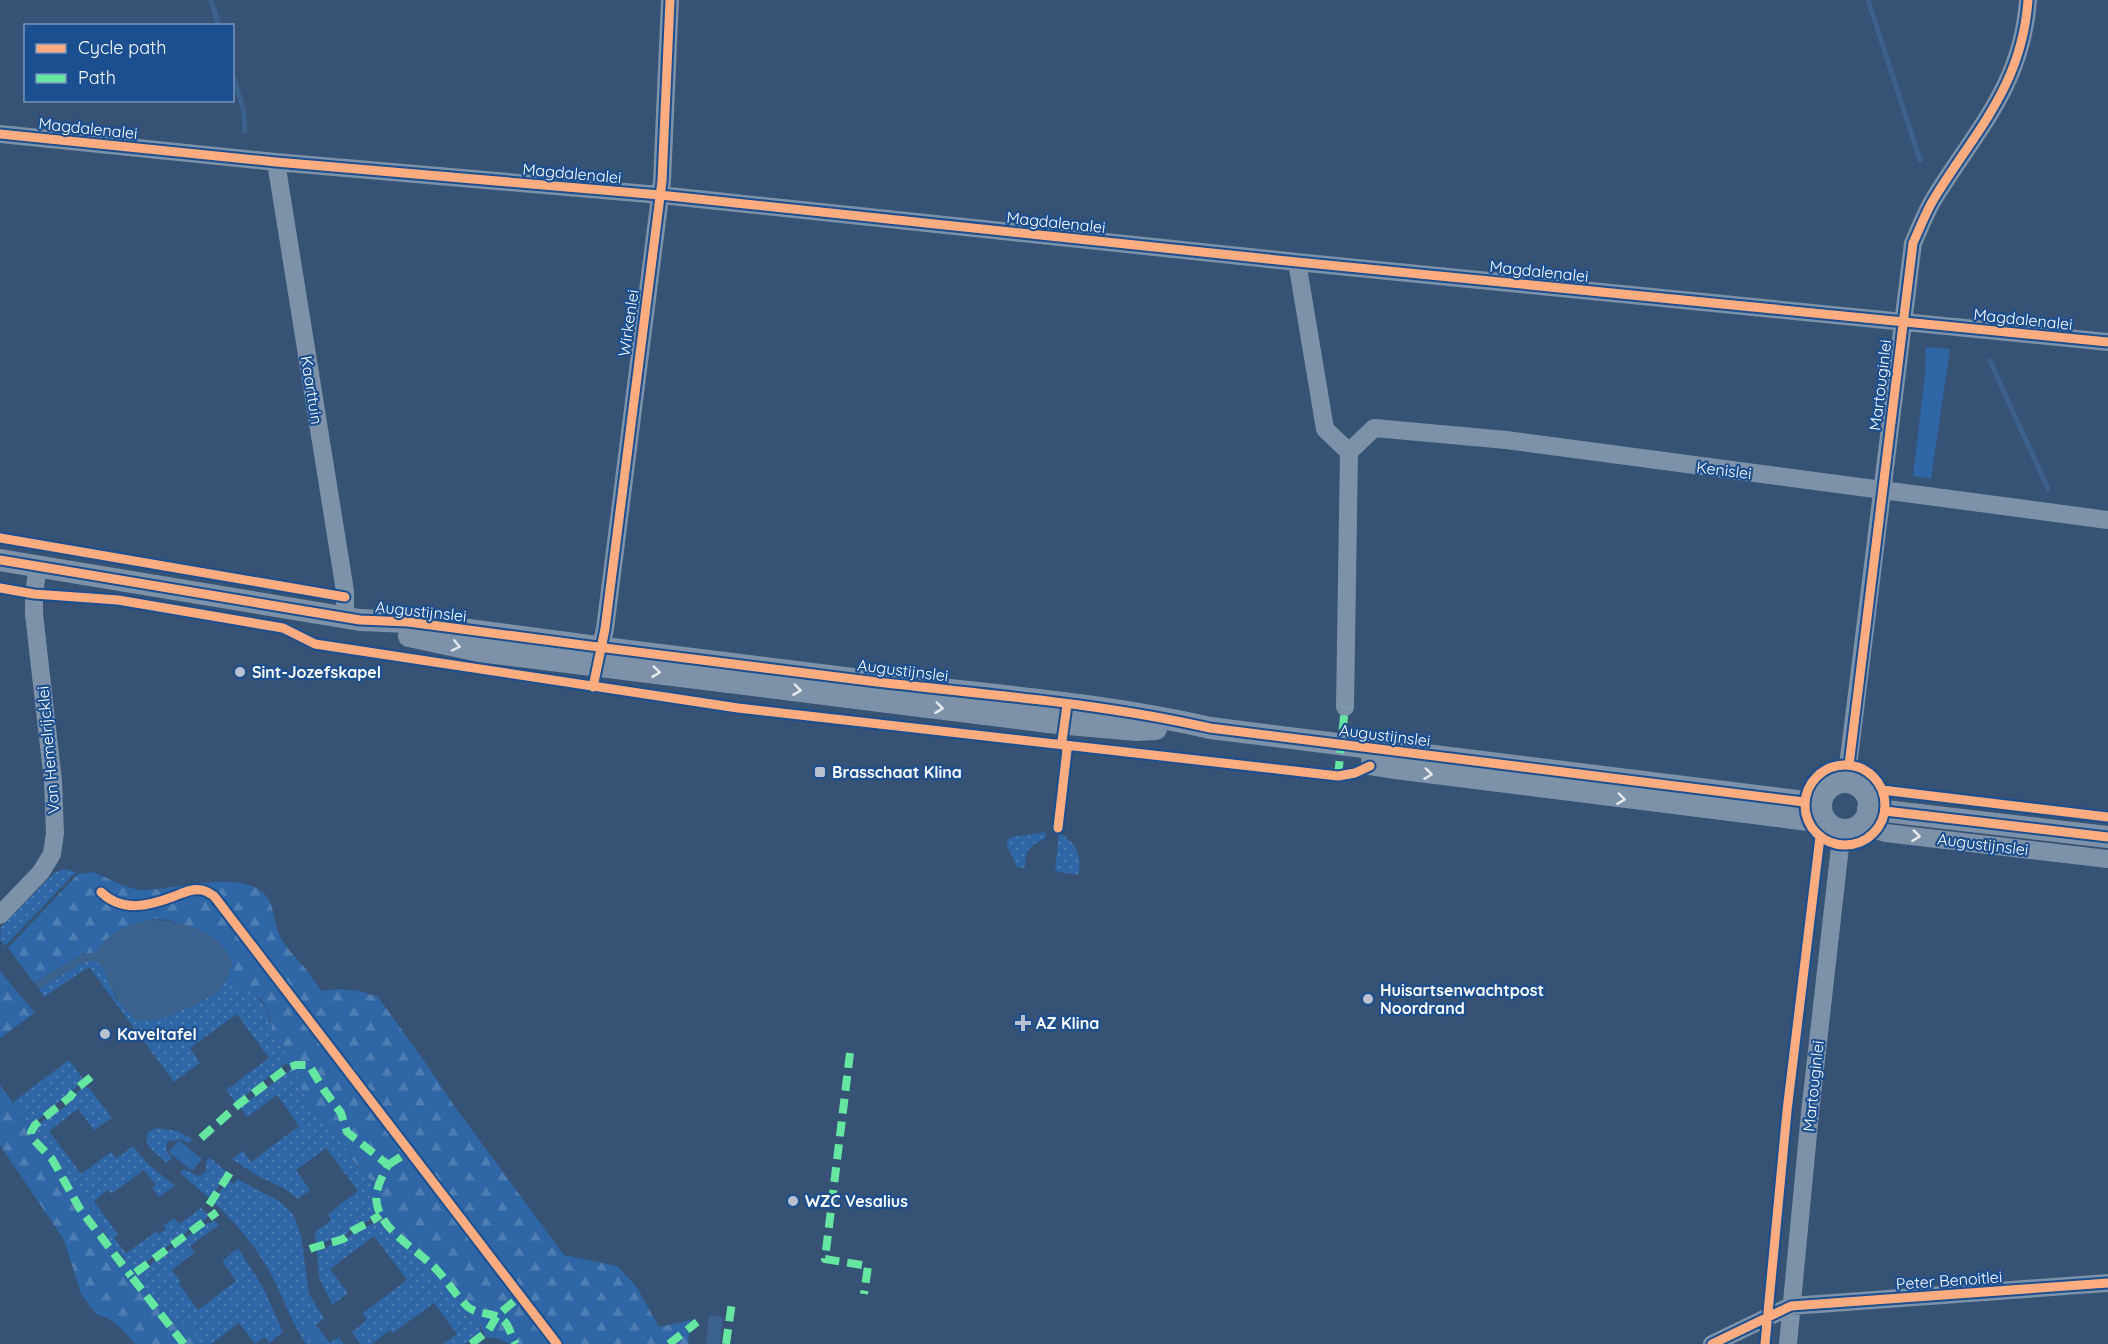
<svg xmlns="http://www.w3.org/2000/svg" width="2108" height="1344" viewBox="0 0 2108 1344" font-family="Quicksand,sans-serif">
  <style>
    .grass { fill: url(#grass-dots) }
    .forest { fill: url(#forest-firs) }
    .green { fill: #2f66a5 }
    .water { fill: #3b618d }
    .lines { fill: none; stroke-linecap: round; stroke-linejoin: round }
    .stream { stroke: #3b618d; stroke-width: 5 }
    .minor { stroke: #7d92a8; stroke-width: 18 }
    .tertiary { stroke: #7d92a8; stroke-width: 22 }
    .quiet { stroke: #66e7a1; stroke-width: 8; stroke-dasharray: 15 8; stroke-linecap: butt }
    .cycleway-casing { stroke: #1b4f8f; stroke-width: 13 }
    .cycleway { stroke: #ffac80; stroke-width: 9 }
    .oneway { stroke: #e5e9ee }
    .poi-dot { fill: #b9c2ce; stroke: #1b4f8f; stroke-width: 2 }
    .labels { text-anchor: middle; stroke-width: 4.5; stroke-linejoin: round; paint-order: stroke }
    .street-label { font-size: 16px; fill: #fff; stroke: #1b4f8f }
    .poi-label { font-size: 16px; font-weight: bold; fill: #fff; stroke: #1b4f8f; text-anchor: start }
  </style>
  <defs>
    <pattern id="grass-dots" width="8" height="8" patternUnits="userSpaceOnUse" patternTransform="scale(1.5)"><rect width="8" height="8" fill="#2f66a5"/><path d="M2 2h.1M6 6h.1" fill="none" stroke="#4e7db2" stroke-width="1.8" stroke-linecap="round"/></pattern>
    <pattern id="forest-firs" width="22" height="20" patternUnits="userSpaceOnUse" patternTransform="scale(1.5)"><rect width="22" height="20" fill="#2f66a5"/><path d="M5 1l3.5 6h-7zM16 11l3.5 6h-7z" fill="#4e7db2"/></pattern>
  </defs>
  <rect width="100%" height="100%" fill="#365274"/>
  <path class="grass" d="M1046,832l-1,7c-15,4 -21,14 -20,29l-8,-1 -10,-21v-5l4,-4z
    M1059,833c17,9 24,23 19,42l-23,-4z
    M65,869l11,3 -71,74 -5,-6 1,-13 53,-54z
    M96,960l7,6 13,33 22,21h15l14,-4 29,-12 26,-17 11,-3 9,3 11,5 13,16 11,35 8,7 2,4 -1,9 -50,40 -10,-13 43,-32 -32,-44 -47,34 10,15 -26,19 -85,-115 -45,30 -5,-8 42,-26z
    M69,1060l14,19 -15,18 -9,5 -19,16 -6,3 -8,-1 -13,-18z
    M292,1069l4,5 12,30 30,33 14,23 22,24c-1,9 4,19 1,28 -4,11 -14,12 -22,16 -8,3 -1,1 -6,6 -2,2 -28,10 -31,10l-1,-12 16,-12 -3,-6 30,-23 -32,-43 -30,22 14,20 -12,9 -13,-10 -29,-14 -24,-16 11,-8 8,11 48,-36 -22,-31 -30,22 -7,-10z
    M82,1087h5l3,2 22,29 -18,12 -16,-21 -29,22 32,43 30,-22 5,7 17,-13 15,18 27,22 -16,11 -7,-9 4,-3 -12,-15 -33,24 -3,-4 -14,11 24,34 -4,3 12,15 31,-22 2,3 7,-5 -2,-4 10,-7 5,6 22,-16 7,6 -2,5 -15,8 -6,7 -43,31 -10,-1 -17,-15 -16,-26 -5,-13 -17,-19 -14,-25 -29,-28v-5l3,-8 28,-18z
    M157,1128l20,3 15,8 -3,4 -9,-4 -13,3 -1,8 6,8 -5,5 -17,-15 -4,-7 2,-9z
    M210,1158l18,15 -18,26 -30,-26 4,-4c8,3 14,11 22,3v-11z
    M237,1179l42,22 14,13 8,21 8,59 15,24 -8,7 14,18 9,-6 4,7h-37c-15,-22 -23,-47 -35,-70 -15,-27 -35,-51 -58,-72l15,-22 6,4z
    M215,1221l4,4 -29,21 5,6 -23,18 9,12 -2,2 19,26 38,-29 -14,-20 16,-13 25,39 20,45 -14,11 -4,-6 -10,7 -16,-21 -28,21h-13l-5,-15c-7,-6 -15,-7 -22,-11 -15,-10 -34,-31 -26,-49l57,-44z
    M379,1221h4l26,28 14,10 7,12 20,18 17,27 13,9 1,7 -16,12h-22l14,-10 -23,-31 -41,30 -3,-3 -18,14h-12l-8,-12 15,-12 -4,-7 44,-33 -33,-44 -44,33 18,24 -16,12 -13,-28 -2,-26 8,-2 7,-6 13,-3 9,-8z"/>
  <path class="forest" d="M92,872c17,5 32,17 51,18 31,1 102,-23 124,7 8,12 7,28 13,39 6,12 17,23 26,33 5,7 10,15 15,22l17,-2 21,2 19,6 47,65 30,45 109,148 53,11 19,20 23,41 32,-7 -3,24h-179l-9,-5 -15,-2 -5,-12 -17,-13 -13,-23 -16,-13 -11,-17 -21,-15 -27,-34 -2,-17 1,-9 -22,-25 -14,-22 -30,-33 -12,-30 -10,-11 -1,-13c-3,-4 -8,-6 -10,-10 -4,-9 -3,-20 -7,-28 -7,-19 -27,-30 -46,-25l10,-25c-21,-17 -52,-49 -82,-42 -13,3 -37,19 -50,26l-4,7h-12l-50,30 -26,-35 70,-74z
    M0,971l35,42 -35,25z
    M0,1085l26,35 8,1 3,4 -3,8 1,6 28,27 14,25 17,19 8,20 18,25 12,9 10,1 3,4c-8,18 11,39 26,49 7,4 16,5 22,11l5,15h-63l-13,-15 -13,-10 -14,-6 -14,-19 -17,-54 -64,-95z"/>
  <path class="green" d="M1926,347l24,2 -19,130 -18,-3 12,-102z
    M179,1140l23,19 -10,12 -23,-19z
    M310,1325l8,4 4,11 5,4c-9,0 -22,-3 -24,-14z"/>
  <path class="water" d="M150,920c30,0 71,11 82,42 -1,7 -5,20 -10,25 -10,12 -56,32 -71,33 -9,1 -15,0 -21,-6 -19,-14 -18,-39 -34,-54l-15,3 -42,26 -5,-6 50,-30h12c9,-19 35,-30 54,-33z
    M709,1315l14,2 -3,27h-14z"/>
  <g class="lines">
    <path class="stream" d="M211,0l8,26
      M1868,0l52,160
      M232,72l12,40 1,19
      M1990,361l58,128"/>
    <path class="minor" d="M0,134l276,28 384,33 637,67 811,80
      M276,162l69,429v26
      M1297,262l28,167 24,23 -4,255
      M1349,452l25,-24 132,12 602,80
      M600,648l5,-19 57,-448 8,-181
      M1371,748l-1,18 25,4 421,53 8,-5
      M1846,782l67,-539c7,-15 13,-32 22,-46 42,-68 87,-112 93,-197
      M1859,825l27,8 222,26
      M0,915l41,-43 11,-18 3,-21 -2,-52 -19,-167v-20l4,-28
      M1712,1344l79,-38 317,-23
      M1788,1344l22,-231 32,-284"/>
    <path class="tertiary" d="M0,560l360,60 48,2c156,21 313,41 469,60 111,13 224,21 333,46l611,76
      M409,636l70,15 401,50 177,22 80,7 19,-1
      M1821 806a24 24 0 1 1 48 0a24 24 0 1 1-48 0Z
      M1868,809l240,28"/>
    <path class="quiet" d="M1338,776l7,-69
      M850,1053l-25,206 43,7 -4,28
      M91,1077l-15,12 -6,8 -35,28 -4,7 2,7 19,20 28,50 51,67
      M201,1138l38,-34 48,-36 9,-3h13l15,25 17,23 6,19 41,33c-4,8 -9,17 -11,26 -7,32 35,55 55,74 13,12 23,30 36,42 11,9 28,4 38,16 4,6 6,15 10,21
      M388,1165l22,-14
      M209,1205l24,-37
      M310,1249c10,-4 22,-6 33,-10 5,-2 7,-7 11,-9 9,-5 17,-8 26,-15
      M184,1344l-53,-68 86,-64
      M471,1344l17,-13 9,-15 23,-20
      M669,1344l28,-22
      M726,1344l6,-42"/>
    <g class="cycleway-casing">
      <path id="cycleway" d="M0,134l276,28 384,33 637,67 811,80
        M0,538l345,59
        M0,560l360,60 48,2c156,21 313,41 469,60 111,13 224,21 333,46l594,74
        M0,588l34,6 84,6 165,28 32,16 423,64 600,68 17,-3 15,-7
        M593,687l12,-58 57,-448 8,-181
        M1805 805a40 40 0 1 1 80 0a40 40 0 1 1-80 0Z
        M1849,765l64,-522c7,-15 13,-32 22,-46 42,-68 87,-112 93,-197
        M1882,790l226,27
        M1885,811l223,26
        M1058,828l9,-78 -5,-9 5,-36
        M101,892c21,21 48,14 74,4 8,-3 17,-8 26,-6 5,0 9,4 13,6l343,448
        M1712,1344l79,-38 317,-23
        M1765,1344l22,-233 33,-274"/>
    </g>
    <use href="#cycleway" class="cycleway"/>
  </g>
  <defs><path id="oneway-chevron" d="M-2-3.5L2.5 0L-2 3.5" fill="none" stroke-width="1.6" stroke-linecap="round" stroke-linejoin="round" transform="scale(1.5)"/></defs>
  <g class="oneway">
    <use href="#oneway-chevron" transform="translate(456 646) rotate(12)"/>
    <use href="#oneway-chevron" transform="translate(656 672) rotate(7)"/>
    <use href="#oneway-chevron" transform="translate(797 690) rotate(7)"/>
    <use href="#oneway-chevron" transform="translate(939 708) rotate(7)"/>
    <use href="#oneway-chevron" transform="translate(1428 774) rotate(7)"/>
    <use href="#oneway-chevron" transform="translate(1621 799) rotate(7)"/>
    <use href="#oneway-chevron" transform="translate(1916 836) rotate(7)"/>
  </g>
  <g class="poi-dot">
    <circle cx="240" cy="672" r="6"/>
    <rect x="814" y="766" width="12" height="12" rx="3"/>
    <circle cx="1368" cy="999" r="6"/>
    <path d="M1020 1014h6v6h6v6h-6v6h-6v-6h-6v-6h6z"/>
    <circle cx="105" cy="1034" r="6"/>
    <circle cx="793" cy="1201" r="6"/>
  </g>
  <g class="labels">
    <g class="street-label">
      <text transform="translate(88 128) rotate(6)" y="6">Magdalenalei</text>
      <text transform="translate(572 173) rotate(5)" y="6">Magdalenalei</text>
      <text transform="translate(1056 222) rotate(6)" y="6">Magdalenalei</text>
      <text transform="translate(1539 271) rotate(6)" y="6">Magdalenalei</text>
      <text transform="translate(2023 319) rotate(6)" y="6">Magdalenalei</text>
      <text transform="translate(628 323) rotate(-82)" y="6">Wirkenlei</text>
      <text transform="translate(1880 385) rotate(-83)" y="6">Martouginlei</text>
      <text transform="translate(312 390) rotate(81)" y="6">Kaarttuin</text>
      <text transform="translate(1724 470) rotate(7)" y="6">Kenislei</text>
      <text transform="translate(421 611) rotate(6)" y="6">Augustijnslei</text>
      <text transform="translate(903 670) rotate(7)" y="6">Augustijnslei</text>
      <text transform="translate(1385 735) rotate(7)" y="6">Augustijnslei</text>
      <text transform="translate(48 750) rotate(-95)" y="6">Van Hemelrijcklei</text>
      <text transform="translate(1983 844) rotate(7)" y="6">Augustijnslei</text>
      <text transform="translate(1813 1086) rotate(-84)" y="6">Martouginlei</text>
      <text transform="translate(1949 1280) rotate(-4)" y="6">Peter Benoitlei</text>
    </g>
    <g class="poi-label">
      <text x="252" y="678">Sint-Jozefskapel</text>
      <text x="832" y="778">Brasschaat Klina</text>
      <text x="1380" y="996">Huisartsenwachtpost<tspan x="1380" dy="18">Noordrand</tspan></text>
      <text x="1036" y="1029">AZ Klina</text>
      <text x="117" y="1040">Kaveltafel</text>
      <text x="805" y="1207">WZC Vesalius</text>
    </g>
  </g>
  <rect x="24" y="24" width="210" height="78" fill="#1b4f8f" stroke="#7695bc" stroke-width="1.5"/>
  <rect x="36" y="44" width="30" height="9" fill="#ffac80" stroke="#7695bc" stroke-width="1.5"/>
  <text x="78" y="54" font-size="18" fill="#ffffff">Cycle path</text>
  <rect x="36" y="74" width="30" height="9" fill="#66e7a1" stroke="#7695bc" stroke-width="1.5"/>
  <text x="78" y="84" font-size="18" fill="#ffffff">Path</text>
</svg>
